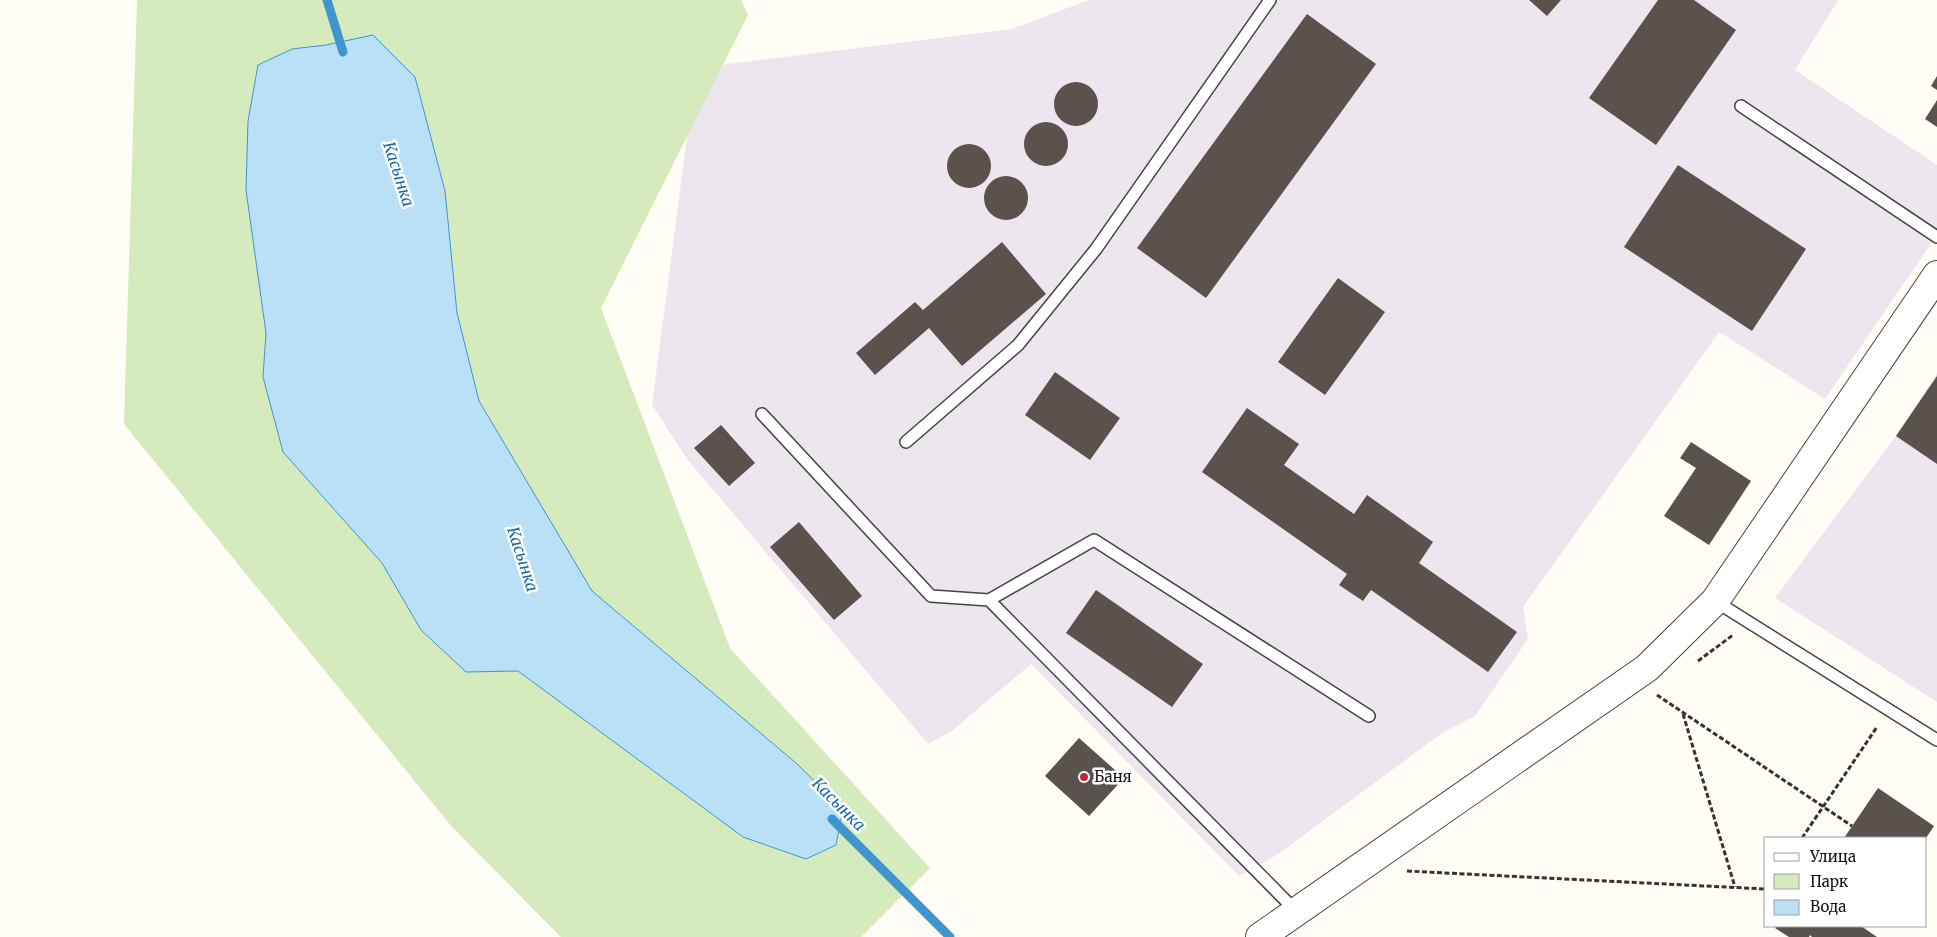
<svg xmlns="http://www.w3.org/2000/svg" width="1937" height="937" viewBox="0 0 1937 937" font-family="Merriweather,serif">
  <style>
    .industrial { fill: #eee6ef }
    .green { fill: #d5ebbd }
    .water { fill: #b9e0f7; stroke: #3f96cf }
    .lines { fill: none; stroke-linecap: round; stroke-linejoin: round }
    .stream { stroke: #3f96cf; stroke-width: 9 }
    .building { fill: #5a524d }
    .service-casing { stroke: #444; stroke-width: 14 }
    .tertiary-casing { stroke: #444; stroke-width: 30 }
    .path { stroke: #333; stroke-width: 3; stroke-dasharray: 5 2.5; stroke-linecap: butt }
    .service { stroke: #fff; stroke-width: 11 }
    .tertiary { stroke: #fff; stroke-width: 28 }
    .poi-dot { fill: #c4262e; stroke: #fff; stroke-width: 2 }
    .labels { text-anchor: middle; stroke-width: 5; stroke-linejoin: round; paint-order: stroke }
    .poi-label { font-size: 15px; fill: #111; stroke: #fff; text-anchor: start }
    .water-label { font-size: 16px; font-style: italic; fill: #1768a6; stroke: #fff }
  </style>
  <rect width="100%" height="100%" fill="#fffdf5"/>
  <path class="industrial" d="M1089,0h749l-43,70 142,95v70l-112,164 -106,-67 -196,275 5,32 -53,77 -33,17 -165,122 -38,21 -208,-212 -79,67 -24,13 -241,-285 -35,-54 44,-337 315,-39z
    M1937,373v329l-162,-104 121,-162z"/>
  <path class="green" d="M137,0h604l7,15 -147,293 129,340 200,220 -69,69h-300l-109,-110 -328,-403z"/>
  <path class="water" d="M373,35l42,42 30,114 12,122 22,88 113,190 204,172 47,46 -7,36 -30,14 -63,-22 -225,-166 -52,1 -45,-42 -39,-67 -99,-111 -20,-75 3,-44 -20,-143 2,-69 10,-56 34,-16 34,-4z"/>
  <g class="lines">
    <path class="stream" d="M327,0l16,52
      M832,819l118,118"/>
  </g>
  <path class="building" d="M1529,0h32l-14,16z
    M1658,0h36l42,30 -80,115 -67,-47z
    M1307,14l69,50 -170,234 -69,-50z
    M1937,76v14l-6,-4z
    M1054 104a22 22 0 1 1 44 0a22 22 0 1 1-44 0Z
    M1937,100v27l-12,-8z
    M1024 144a22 22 0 1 1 44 0a22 22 0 1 1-44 0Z
    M947 166a22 22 0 1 1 44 0a22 22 0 1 1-44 0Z
    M1678,165l128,84 -54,82 -128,-84z
    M984 198a22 22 0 1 1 44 0a22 22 0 1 1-44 0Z
    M1002,242l44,52 -84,72 -33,-38 -54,47 -19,-22 59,-51 8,8z
    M1338,278l47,34 -60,83 -47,-33z
    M1055,372l65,46 -30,42 -65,-45z
    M1937,376v88l-41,-28z
    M1247,408l52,36 -15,21 70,49 13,-19 66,47 -14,21 98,69 -29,40 -117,-82 -8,11 -24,-16 8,-11 -145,-102z
    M721,425l34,38 -26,23 -35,-38z
    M1691,442l60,39 -42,64 -45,-29 32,-48 -16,-10z
    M799,522l63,74 -28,24 -64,-73z
    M1096,590l107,74 -31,43 -106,-74z
    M1079,738l45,40 -35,38 -44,-40z
    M1878,788l56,38 -8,12h-82z
    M1777,926h84l16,11h-65l-2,-2 -1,2h-20l-14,-9z"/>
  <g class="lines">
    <g class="service-casing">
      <path id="service" d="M1741,106l196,131
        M762,414l169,182 58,4
        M906,442l112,-97 78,-96 174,-249
        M1715,601l222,139
        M1296,911l-307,-311 105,-60 275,176"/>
    </g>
    <g class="tertiary-casing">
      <path id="tertiary" d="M1260,937l387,-269 68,-67 222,-326"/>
    </g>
    <path class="path" d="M1698,661l35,-26
      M1657,695l195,131
      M1683,714l52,173
      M1802,838l75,-111
      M1407,871l359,18"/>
    <use href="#service" class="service"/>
    <use href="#tertiary" class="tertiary"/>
  </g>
  <circle class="poi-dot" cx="1084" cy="777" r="5"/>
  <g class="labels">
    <g class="poi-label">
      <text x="1094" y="782">Баня</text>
    </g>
    <g class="water-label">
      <text transform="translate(399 174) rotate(72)" y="6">Касынка</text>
      <text transform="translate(523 559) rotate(72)" y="6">Касынка</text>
      <text transform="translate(839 804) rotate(45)" y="6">Касынка</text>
    </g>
  </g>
  <rect x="1764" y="837" width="162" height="90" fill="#ffffff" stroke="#a0a0a0"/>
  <rect x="1774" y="853" width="25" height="8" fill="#ffffff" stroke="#a0a0a0"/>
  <text x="1810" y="862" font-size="15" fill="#111111">Улица</text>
  <rect x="1774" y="874" width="25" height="15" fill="#d5ebbd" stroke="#a0a0a0"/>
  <text x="1810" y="887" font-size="15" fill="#111111">Парк</text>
  <rect x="1774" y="900" width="25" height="15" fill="#b9e0f7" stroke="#a0a0a0"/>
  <text x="1810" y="912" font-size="15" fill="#111111">Вода</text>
</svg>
